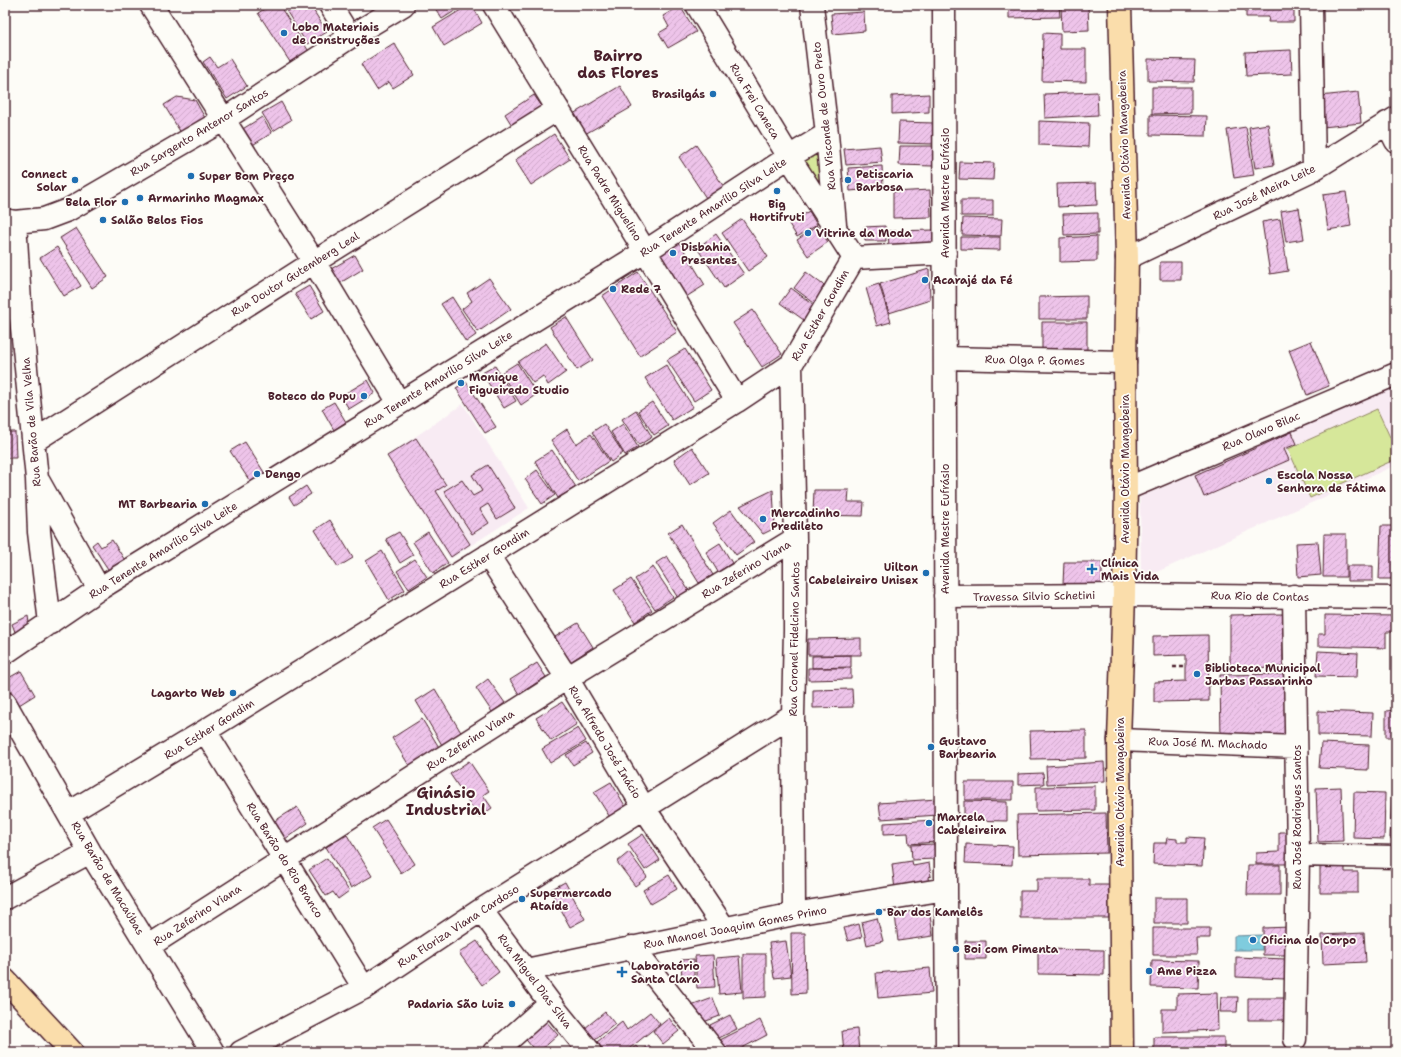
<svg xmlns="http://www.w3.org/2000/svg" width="1401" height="1057" viewBox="0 0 1401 1057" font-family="'Shantell Sans',sans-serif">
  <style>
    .built { fill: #f8ebf3 }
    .forest { fill: url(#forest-crowns); stroke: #908362 }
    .pitch { fill: #d6e79a; stroke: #908362 }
    .water { fill: url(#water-ripples); stroke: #6a8796 }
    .building { fill: url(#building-hatch); stroke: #4a1f2b }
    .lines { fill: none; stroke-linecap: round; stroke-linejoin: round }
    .minor-casing { stroke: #4a1f2b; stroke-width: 25 }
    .major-casing { stroke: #4a1f2b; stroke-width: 25 }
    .path { stroke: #4a1f2b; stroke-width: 2.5; stroke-dasharray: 4 3; stroke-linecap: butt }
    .minor { stroke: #fdfcf7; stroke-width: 22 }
    .major { stroke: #faddab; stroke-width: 22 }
    .poi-dot { fill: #1f6fb2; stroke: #fdfcf7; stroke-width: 1.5 }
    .labels { text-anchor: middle; stroke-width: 3.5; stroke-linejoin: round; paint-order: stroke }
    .poi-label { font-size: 11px; font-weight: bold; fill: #4a1f2b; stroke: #fdfcf7; text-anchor: start }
    .street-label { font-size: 11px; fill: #4a1f2b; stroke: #fdfcf7 }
    .district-label { font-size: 15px; font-weight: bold; fill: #4a1f2b; stroke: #fdfcf7 }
  </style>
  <defs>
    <pattern id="forest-crowns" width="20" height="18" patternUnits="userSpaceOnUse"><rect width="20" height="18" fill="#d6e79a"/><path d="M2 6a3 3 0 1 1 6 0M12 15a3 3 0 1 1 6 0" fill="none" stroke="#b9c685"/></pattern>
    <pattern id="water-ripples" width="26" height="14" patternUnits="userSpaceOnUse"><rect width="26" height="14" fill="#7fccde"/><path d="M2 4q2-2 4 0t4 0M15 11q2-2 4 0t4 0" fill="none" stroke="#6fafbf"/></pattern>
    <pattern id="building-hatch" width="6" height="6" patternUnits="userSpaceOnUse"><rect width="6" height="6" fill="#eec4ea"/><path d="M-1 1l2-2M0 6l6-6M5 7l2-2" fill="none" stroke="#cea8c9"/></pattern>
  </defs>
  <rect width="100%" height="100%" fill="#fdfcf7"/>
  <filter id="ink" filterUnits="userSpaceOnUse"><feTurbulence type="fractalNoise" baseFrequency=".025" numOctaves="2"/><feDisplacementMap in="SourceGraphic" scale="8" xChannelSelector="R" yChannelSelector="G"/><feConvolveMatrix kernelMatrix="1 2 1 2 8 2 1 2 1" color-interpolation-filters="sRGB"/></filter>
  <g filter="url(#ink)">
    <path class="built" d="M1396,387v78l-255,114 -1,-82z
      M463,404l66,104 -79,51 -63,-103z"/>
    <path class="forest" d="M820,150l5,48 -23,-39z"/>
    <path class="pitch" d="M1377,409l19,41v9l-86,39 -22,-49z"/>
    <path class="water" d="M1262,935v15h-28v-14z"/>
    <path class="building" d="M271,5h8l31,48 -18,12 -34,-52z
      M298,5h12l17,27 -20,12 -20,-32z
      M371,5h9l-6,4z
      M433,5h31l-22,14z
      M469,5h3l10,18 -38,23 -11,-19z
      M1009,5h50l1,12 -51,1z
      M1088,5l1,25 -27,1 -1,-25z
      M1156,5h43l-1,2z
      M1246,5h48v17h-26l1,-5h-23z
      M680,6l16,26 -28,16 -9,-15 10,-6 -6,-11z
      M864,12l1,19 -32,3 -2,-20z
      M1043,33l17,1v15h26v33l-44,-1z
      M394,43l20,32 -21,13 -4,-6 -12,8 -16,-26z
      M1291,50l1,24 -46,2 -1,-24z
      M210,57l7,10 13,-8 17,27 -20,13 -24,-37z
      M1148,59l47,1 -1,22 -46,-1z
      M620,86l12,21 -47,27 -12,-20z
      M1152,87h39v26l-39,1z
      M1097,92l1,23 -53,3 -1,-24z
      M1358,92l3,31 -38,4 -3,-31z
      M929,94v18l-37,2v-18z
      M534,95l9,13 -30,19 -8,-13z
      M177,97l18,3 10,18 -24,15 -17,-28z
      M281,102l10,18 -18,11 -11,-18z
      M1150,115l57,1 -1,20 -56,-1z
      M262,117l10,16 -21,13 -10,-16z
      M1039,121l50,2 -1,24 -49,-2z
      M899,122l35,1 -1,21 -35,-1z
      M1268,124l6,41 -19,3 -6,-41z
      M1246,127l8,48 -20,3 -7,-48z
      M554,134l16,25 -39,26 -16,-25z
      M696,145l30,45 -18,11 -29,-44z
      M880,146l2,16 -36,3 -2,-16z
      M900,146h34l-1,20 -34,-1z
      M960,162l34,1 -1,17 -34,-1z
      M882,166l1,22 -33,3 -2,-23z
      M1096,183l1,22 -39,2 -1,-23z
      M930,190l1,27 -38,1v-26z
      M1346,192l5,34 -23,4 -5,-35z
      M961,200h32v16h-32z
      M1299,208l5,31 -18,3 -5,-31z
      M809,211l8,14 -20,12 -8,-13z
      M1098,213v21l-34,1 -1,-21z
      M963,218l39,1 -1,17 -39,-1z
      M742,219l26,38 -20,14 -26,-38z
      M1280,219l8,52 -18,3 -8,-52z
      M817,226l11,16 -20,14 -11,-16z
      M885,226l1,15h-21l-1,-14z
      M76,228l32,49 -16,11 -32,-50z
      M935,230l1,15 -47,2 -1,-16z
      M716,234l28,40 -20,14 -27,-40z
      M1097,236v25l-37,1v-24z
      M961,237h39v13l-39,-1z
      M679,242l26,43 -19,12 -27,-42z
      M57,247l24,39 -17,10 -24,-38z
      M355,255l8,14 -23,14 -9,-14z
      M1160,262h21v18h-21z
      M929,269l1,31 -41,13 -9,-29z
      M638,272l39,60 -37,24 -38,-60z
      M806,272l24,18 -12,16 -24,-18z
      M489,278l22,31 -33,23 -16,-23 10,-8 -5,-8z
      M5,284l3,28 -3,1z
      M879,284l12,38 -14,4 -11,-38z
      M309,286l15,25 -13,8 -16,-25z
      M791,288l27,20 -10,15 -28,-20z
      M1087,296v23h-48v-22z
      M452,297l24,38 -10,7 -25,-38z
      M753,310l29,44 -20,13 -29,-44z
      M5,313h1l2,22h-3z
      M566,317l27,43 -16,10 -27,-43z
      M1042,322h45v28h-45z
      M1311,341l18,45 -22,9 -18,-45z
      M546,343l20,29 -18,13 -5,-9 -10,7 -15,-21z
      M685,349l26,41 -17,11 -27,-41z
      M517,363l20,31 -16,11 -20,-32z
      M666,365l27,42 -21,13 -27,-42z
      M495,366l21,35 -12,7 -22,-35z
      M368,380l7,13 -26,16 -8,-13z
      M466,382l30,45 -11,6 -29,-45z
      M334,402l12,20 -12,8 -12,-21z
      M652,402l16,24 -14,9 -16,-24z
      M636,410l16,27 -13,8 -17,-26z
      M604,424l19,29 -12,9 -19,-30z
      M623,424l15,23 -13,8 -14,-23z
      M567,429l9,15 15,-10 18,27 -31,20 -27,-41z
      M5,432h10l1,26h-11z
      M1292,432l5,12 -13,5 5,11 -85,37 -9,-22z
      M416,438l30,47 -10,6 34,53 -19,13 -64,-101z
      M245,442l22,35 -14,9 -23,-35z
      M692,447l17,26 -19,12 -16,-25z
      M552,450l24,37 -18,11 -23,-37z
      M488,465l27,43 -18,11 -9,-15 -8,5 9,14 -17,11 -28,-43 18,-11 11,16 9,-5 -10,-16z
      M537,470l18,25 -13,9 -17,-25z
      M306,486l5,8 -17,11 -5,-8z
      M773,490l2,38 -12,6 -23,-28z
      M814,490h35l-1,12h16l-1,14 -50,-1z
      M731,510l23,32 -18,13 -23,-32z
      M330,520l23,38 -15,9 -23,-37z
      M682,524l31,51 -14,8 -31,-50z
      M1381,526h15v53h-17z
      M399,532l14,23 -13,8 -14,-24z
      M428,532l20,31 -15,10 -20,-31z
      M1324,534h22v43h-23z
      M112,540l14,22 -16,10 -18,-27 5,-4 4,6z
      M1318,542l3,33 -23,2 -2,-34z
      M720,543l12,20 -14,9 -12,-20z
      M382,551l23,39 -16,10 -23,-39z
      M667,556l22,35 -11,7 -22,-35z
      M415,559l12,18 -18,12 -12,-18z
      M1064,562h38v23l-39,-1z
      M1347,566h26v15h-26z
      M653,567l20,30 -18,12 -20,-30z
      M631,579l21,31 -17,12 -21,-32z
      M1283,614v53l-53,1v-53z
      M1325,615l71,1v16h-10v16l-68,-2v-12h7z
      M28,616l2,14 -13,7 -5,-13z
      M578,623l15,24 -23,15 -15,-25z
      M1208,635l1,66 -55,1v-20l32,-1v-26l-33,1v-20z
      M861,638v17h-53v-16z
      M1318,651l40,2 -1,24 -41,-1z
      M851,655v12l-39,1v-12z
      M537,663l9,14 -27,17 -9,-14z
      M808,668h43v11l-43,1z
      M21,671l14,24 -16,10 -14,-25z
      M1288,674l1,65 -68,1 -1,-65z
      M488,679l17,24 -13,9 -16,-24z
      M435,689l27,45 -20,11 -26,-44z
      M852,689l1,18 -40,1v-18z
      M562,702l15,22 -26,17 -15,-23z
      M1396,710v27h-10v-26z
      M1318,711l55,2 -1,23 -54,-1z
      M422,719l18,30 -30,18 -18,-29z
      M578,728l8,13 -36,22 -8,-14z
      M1086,730v28l-55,1 -1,-28z
      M586,743l6,10 -19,12 -7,-10z
      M1321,743l48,2 -1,25 -49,-2z
      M469,761l20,30 -6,4 9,13 -13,9 -29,-43z
      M1104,762l1,19 -58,3 -1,-18z
      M1043,773l1,11 -26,1v-11z
      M611,782l16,27 -16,10 -17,-27z
      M965,782h48v18h-48z
      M1095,786v24l-59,1v-24z
      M1341,787l2,54 -25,1 -2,-54z
      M1354,792l31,1 -1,46 -31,-1z
      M1392,795h4v43h-6z
      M937,799l1,16 -57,4 -2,-16z
      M964,801l43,1v19l-43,-1z
      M297,807l11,16 -23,16 -12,-17z
      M1106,813l1,40 -89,2 -1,-40z
      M386,819l29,45 -14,9 -29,-45z
      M935,820l1,22 -27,2 -1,-11 -24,1v-11z
      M1279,832h14v32h-37v-11l23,-1z
      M643,834l17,26 -15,10 -17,-26z
      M347,835l25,41 -21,12 -25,-41z
      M1187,837l17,1 -2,28 -49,-2 1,-21h12l1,-5 10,1v3h10z
      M934,844l1,15 -23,1 -1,-15z
      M966,844l47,2 -1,19 -47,-2z
      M629,852l18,25 -12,9 -18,-24z
      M327,858l22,33 -11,8 -5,-7 -7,4 -17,-26z
      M912,861l1,5 16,-3 2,13 -3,1 1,8 -34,5 -3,-26z
      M1248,865h32v30h-33z
      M1320,865h25v7h13v21h-38z
      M669,875l8,14 -26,15 -8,-14z
      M1037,879h52v6h20v33h-89v-27h17z
      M565,882l20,37 -15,8 -20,-37z
      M1154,898h33v25h-33z
      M929,909l4,27 -35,5 -3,-27z
      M877,918l6,23 -16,4 -5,-23z
      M859,924l3,13 -14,4 -4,-13z
      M1291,927l1,28h-29v-27z
      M1153,928h57v10h-14l1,17h-44z
      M791,933h14l1,60 -14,1z
      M1364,933l2,29 -43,2 -1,-29z
      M477,941l22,31 -17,13 -23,-32z
      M786,941l5,35 -17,2 -5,-35z
      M965,941h21v18h-21z
      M1038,949l66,1v25l-66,-1z
      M743,954h23v43l-23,1z
      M713,955l2,32 -18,1 -2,-32z
      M739,956l3,36 -23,2 -3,-36z
      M1236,957l50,2 -1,20 -49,-2z
      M694,959v21h-12l-1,-20z
      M1152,960l47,1 -1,27 -47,-1z
      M930,968l2,25 -54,5 -2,-25z
      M1217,993l1,37 -56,2v-23h15v-15z
      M1221,997h17l-1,15h-17z
      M713,998l7,18 -22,8 -7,-18z
      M1248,998h37v22h-37z
      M605,1012l10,12 -20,16 -10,-12z
      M650,1012l10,12 -35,28h-21l-7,-10 25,-20 5,8z
      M730,1015l7,14 -20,10 -7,-14z
      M669,1018l10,13 -16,13 -10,-13z
      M544,1019l14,16 -19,17h-3l-13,-16z
      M760,1020l7,15 -27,14 1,3h-15l-6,-12z
      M857,1029l2,23h-15l-2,-21z
      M1154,1037h70v15h-70z
      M649,1045l5,7h-26l8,-6 4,5z"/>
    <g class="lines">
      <g class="minor-casing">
        <path id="minor" d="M151,5l163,257 85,141
          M330,5l20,32
          M494,5l243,396
          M697,5l92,152 65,101
          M812,5l15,129 8,91
          M944,5l2,884 1,163
          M1311,5l3,164
          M1387,123l9,18
          M5,220l10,2 29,-3 24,-9 155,-90 127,-83 53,-32
          M15,222l6,96 16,161 2,53 11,91
          M854,258l91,-5
          M1127,258l187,-89 82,-51
          M945,358l180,4
          M791,365l4,174v92l-2,84 1,199
          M34,441l280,-179 244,-153
          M39,482l60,107
          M1126,489l270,-115
          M488,555l79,123 77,130 80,120
          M945,596l179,-1 272,3
          M1294,596l4,259 -3,184
          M5,653l94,-64 547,-338 143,-94 38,-23
          M5,703l85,149 123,200
          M205,731l159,257
          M1119,740l177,7
          M69,813l136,-82 532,-330 54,-36 63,-107
          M1298,855l98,2
          M5,898l85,-46
          M481,910l69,93 40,49
          M149,946l418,-268 228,-139
          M632,947l83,105
          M526,970l268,-56 152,-25
          M241,1052l123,-64 117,-78 312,-195
          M495,1052l55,-49"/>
      </g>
      <g class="major-casing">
        <path id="major" d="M1120,5l7,253 -2,104 1,127 -2,106 -5,145 3,312
          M5,980l67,72"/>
      </g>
      <path class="path" d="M1173,667h13"/>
      <use href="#minor" class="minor"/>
      <use href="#major" class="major"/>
    </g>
  </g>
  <g class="poi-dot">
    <circle cx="284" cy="33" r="4"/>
    <circle cx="713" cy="94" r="4"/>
    <circle cx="191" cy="176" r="4"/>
    <circle cx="75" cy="180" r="4"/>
    <circle cx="848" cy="180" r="4"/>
    <circle cx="777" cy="191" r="4"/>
    <circle cx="140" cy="198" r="4"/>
    <circle cx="125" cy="202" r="4"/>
    <circle cx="103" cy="220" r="4"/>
    <circle cx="808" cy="233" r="4"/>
    <circle cx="673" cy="253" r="4"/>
    <circle cx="925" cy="280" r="4"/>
    <circle cx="613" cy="289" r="4"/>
    <circle cx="461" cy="383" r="4"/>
    <circle cx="364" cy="396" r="4"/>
    <circle cx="257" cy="474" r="4"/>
    <circle cx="1269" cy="481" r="4"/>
    <circle cx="205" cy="504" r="4"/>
    <circle cx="763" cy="519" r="4"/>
    <path d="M1090 563h4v4h4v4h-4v4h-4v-4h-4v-4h4z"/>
    <circle cx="926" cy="573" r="4"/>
    <circle cx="1197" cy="674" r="4"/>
    <circle cx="233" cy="693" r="4"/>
    <circle cx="931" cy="747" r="4"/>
    <circle cx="929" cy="823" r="4"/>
    <circle cx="522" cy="899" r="4"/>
    <circle cx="879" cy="912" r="4"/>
    <circle cx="1253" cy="940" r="4"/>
    <circle cx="956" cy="949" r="4"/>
    <circle cx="1149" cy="971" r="4"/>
    <path d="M620 966h4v4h4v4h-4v4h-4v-4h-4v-4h4z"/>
    <circle cx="512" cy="1004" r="4"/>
  </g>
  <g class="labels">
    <g class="poi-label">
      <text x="292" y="31">Lobo Materiais<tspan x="292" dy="13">de Construções</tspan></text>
      <text x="705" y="98" text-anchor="end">Brasilgás</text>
      <text x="67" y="178" text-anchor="end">Connect<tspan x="67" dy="13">Solar</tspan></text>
      <text x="856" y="178">Petiscaria<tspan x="856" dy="13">Barbosa</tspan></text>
      <text x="199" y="180">Super Bom Preço</text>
      <text x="148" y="202">Armarinho Magmax</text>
      <text x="117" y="206" text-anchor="end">Bela Flor</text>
      <text x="777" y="208" text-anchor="middle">Big<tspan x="777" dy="13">Hortifruti</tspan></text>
      <text x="111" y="224">Salão Belos Fios</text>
      <text x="816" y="237">Vitrine da Moda</text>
      <text x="681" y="251">Disbahia<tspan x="681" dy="13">Presentes</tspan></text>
      <text x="933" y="284">Acarajé da Fé</text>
      <text x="621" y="293">Rede 7</text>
      <text x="469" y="381">Monique<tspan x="469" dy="13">Figueiredo Studio</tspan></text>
      <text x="356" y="400" text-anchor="end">Boteco do Pupu</text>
      <text x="265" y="478">Dengo</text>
      <text x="1277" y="479">Escola Nossa<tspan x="1277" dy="13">Senhora de Fátima</tspan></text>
      <text x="197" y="508" text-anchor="end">MT Barbearia</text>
      <text x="771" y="517">Mercadinho<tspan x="771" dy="13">Predileto</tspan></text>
      <text x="1101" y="567">Clínica<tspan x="1101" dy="13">Mais Vida</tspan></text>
      <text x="918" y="571" text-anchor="end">Uilton<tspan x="918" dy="13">Cabeleireiro Unisex</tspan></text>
      <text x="1205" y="672">Biblioteca Municipal<tspan x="1205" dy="13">Jarbas Passarinho</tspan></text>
      <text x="225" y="697" text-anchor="end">Lagarto Web</text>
      <text x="939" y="745">Gustavo<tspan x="939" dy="13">Barbearia</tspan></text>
      <text x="937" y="821">Marcela<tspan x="937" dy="13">Cabeleireira</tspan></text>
      <text x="530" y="897">Supermercado<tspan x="530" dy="13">Ataíde</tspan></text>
      <text x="887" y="916">Bar dos Kamelôs</text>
      <text x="1261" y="944">Oficina do Corpo</text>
      <text x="964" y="953">Boi com Pimenta</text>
      <text x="631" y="970">Laboratório<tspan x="631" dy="13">Santa Clara</tspan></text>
      <text x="1157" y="975">Ame Pizza</text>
      <text x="504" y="1008" text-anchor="end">Padaria São Luiz</text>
    </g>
    <g class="street-label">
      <text transform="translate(755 101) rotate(59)" y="4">Rua Frei Caneca</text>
      <text transform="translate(824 116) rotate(-96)" y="4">Rua Visconde de Ouro Preto</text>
      <text transform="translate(199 132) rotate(-31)" y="4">Rua Sargento Antenor Santos</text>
      <text transform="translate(1124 145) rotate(-92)" y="4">Avenida Otávio Mangabeira</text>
      <text transform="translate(1264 192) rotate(-26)" y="4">Rua José Meira Leite</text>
      <text transform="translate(610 193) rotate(58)" y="4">Rua Padre Miguelino</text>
      <text transform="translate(945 193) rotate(-90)" y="4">Avenida Mestre Eufrásio</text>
      <text transform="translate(713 207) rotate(-33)" y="4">Rua Tenente Amarílio Silva Leite</text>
      <text transform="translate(295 274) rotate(-32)" y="4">Rua Doutor Gutemberg Leal</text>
      <text transform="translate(820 315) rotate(-60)" y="4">Rua Esther Gondim</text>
      <text transform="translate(1035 360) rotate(1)" y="4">Rua Olga P. Gomes</text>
      <text transform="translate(438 379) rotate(-32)" y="4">Rua Tenente Amarílio Silva Leite</text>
      <text transform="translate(31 422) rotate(-95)" y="4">Rua Barão de Vila Velha</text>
      <text transform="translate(1261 431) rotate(-23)" y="4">Rua Olavo Bilac</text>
      <text transform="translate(1125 469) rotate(-90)" y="4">Avenida Otávio Mangabeira</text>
      <text transform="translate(945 529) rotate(-90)" y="4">Avenida Mestre Eufrásio</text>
      <text transform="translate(163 550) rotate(-32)" y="4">Rua Tenente Amarílio Silva Leite</text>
      <text transform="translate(484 558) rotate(-32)" y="4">Rua Esther Gondim</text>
      <text transform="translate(746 569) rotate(-31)" y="4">Rua Zeferino Viana</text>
      <text transform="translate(1034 596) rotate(-1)" y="4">Travessa Silvio Schetini</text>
      <text transform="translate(1260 596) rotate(1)" y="4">Rua Rio de Contas</text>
      <text transform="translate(794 639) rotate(-89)" y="4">Rua Coronel Fidelcino Santos</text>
      <text transform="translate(209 729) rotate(-32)" y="4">Rua Esther Gondim</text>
      <text transform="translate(470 740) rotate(-33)" y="4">Rua Zeferino Viana</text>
      <text transform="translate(605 742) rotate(59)" y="4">Rua Alfredo José Inácio</text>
      <text transform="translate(1208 743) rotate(2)" y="4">Rua José M. Machado</text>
      <text transform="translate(1120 792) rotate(-90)" y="4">Avenida Otávio Mangabeira</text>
      <text transform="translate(1297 817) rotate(-90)" y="4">Rua José Rodrigues Santos</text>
      <text transform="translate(285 860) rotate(58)" y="4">Rua Barão do Rio Branco</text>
      <text transform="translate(108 878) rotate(59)" y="4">Rua Barão de Macaúbas</text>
      <text transform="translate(197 915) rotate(-33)" y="4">Rua Zeferino Viana</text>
      <text transform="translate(458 926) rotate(-33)" y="4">Rua Floriza Viana Cardoso</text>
      <text transform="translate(735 927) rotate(-11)" y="4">Rua Manoel Joaquim Gomes Primo</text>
      <text transform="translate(535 981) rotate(53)" y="4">Rua Miguel Dias Silva</text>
    </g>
    <g class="district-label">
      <text x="618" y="61">Bairro<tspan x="618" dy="17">das Flores</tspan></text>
      <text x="446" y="798">Ginásio<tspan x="446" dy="17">Industrial</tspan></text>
    </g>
  </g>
  <rect width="1401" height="1057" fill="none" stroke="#fdfcf7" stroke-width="20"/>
  <rect x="10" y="10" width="1381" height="1037" fill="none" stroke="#4a1f2b" stroke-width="1.5" filter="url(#ink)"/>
</svg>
